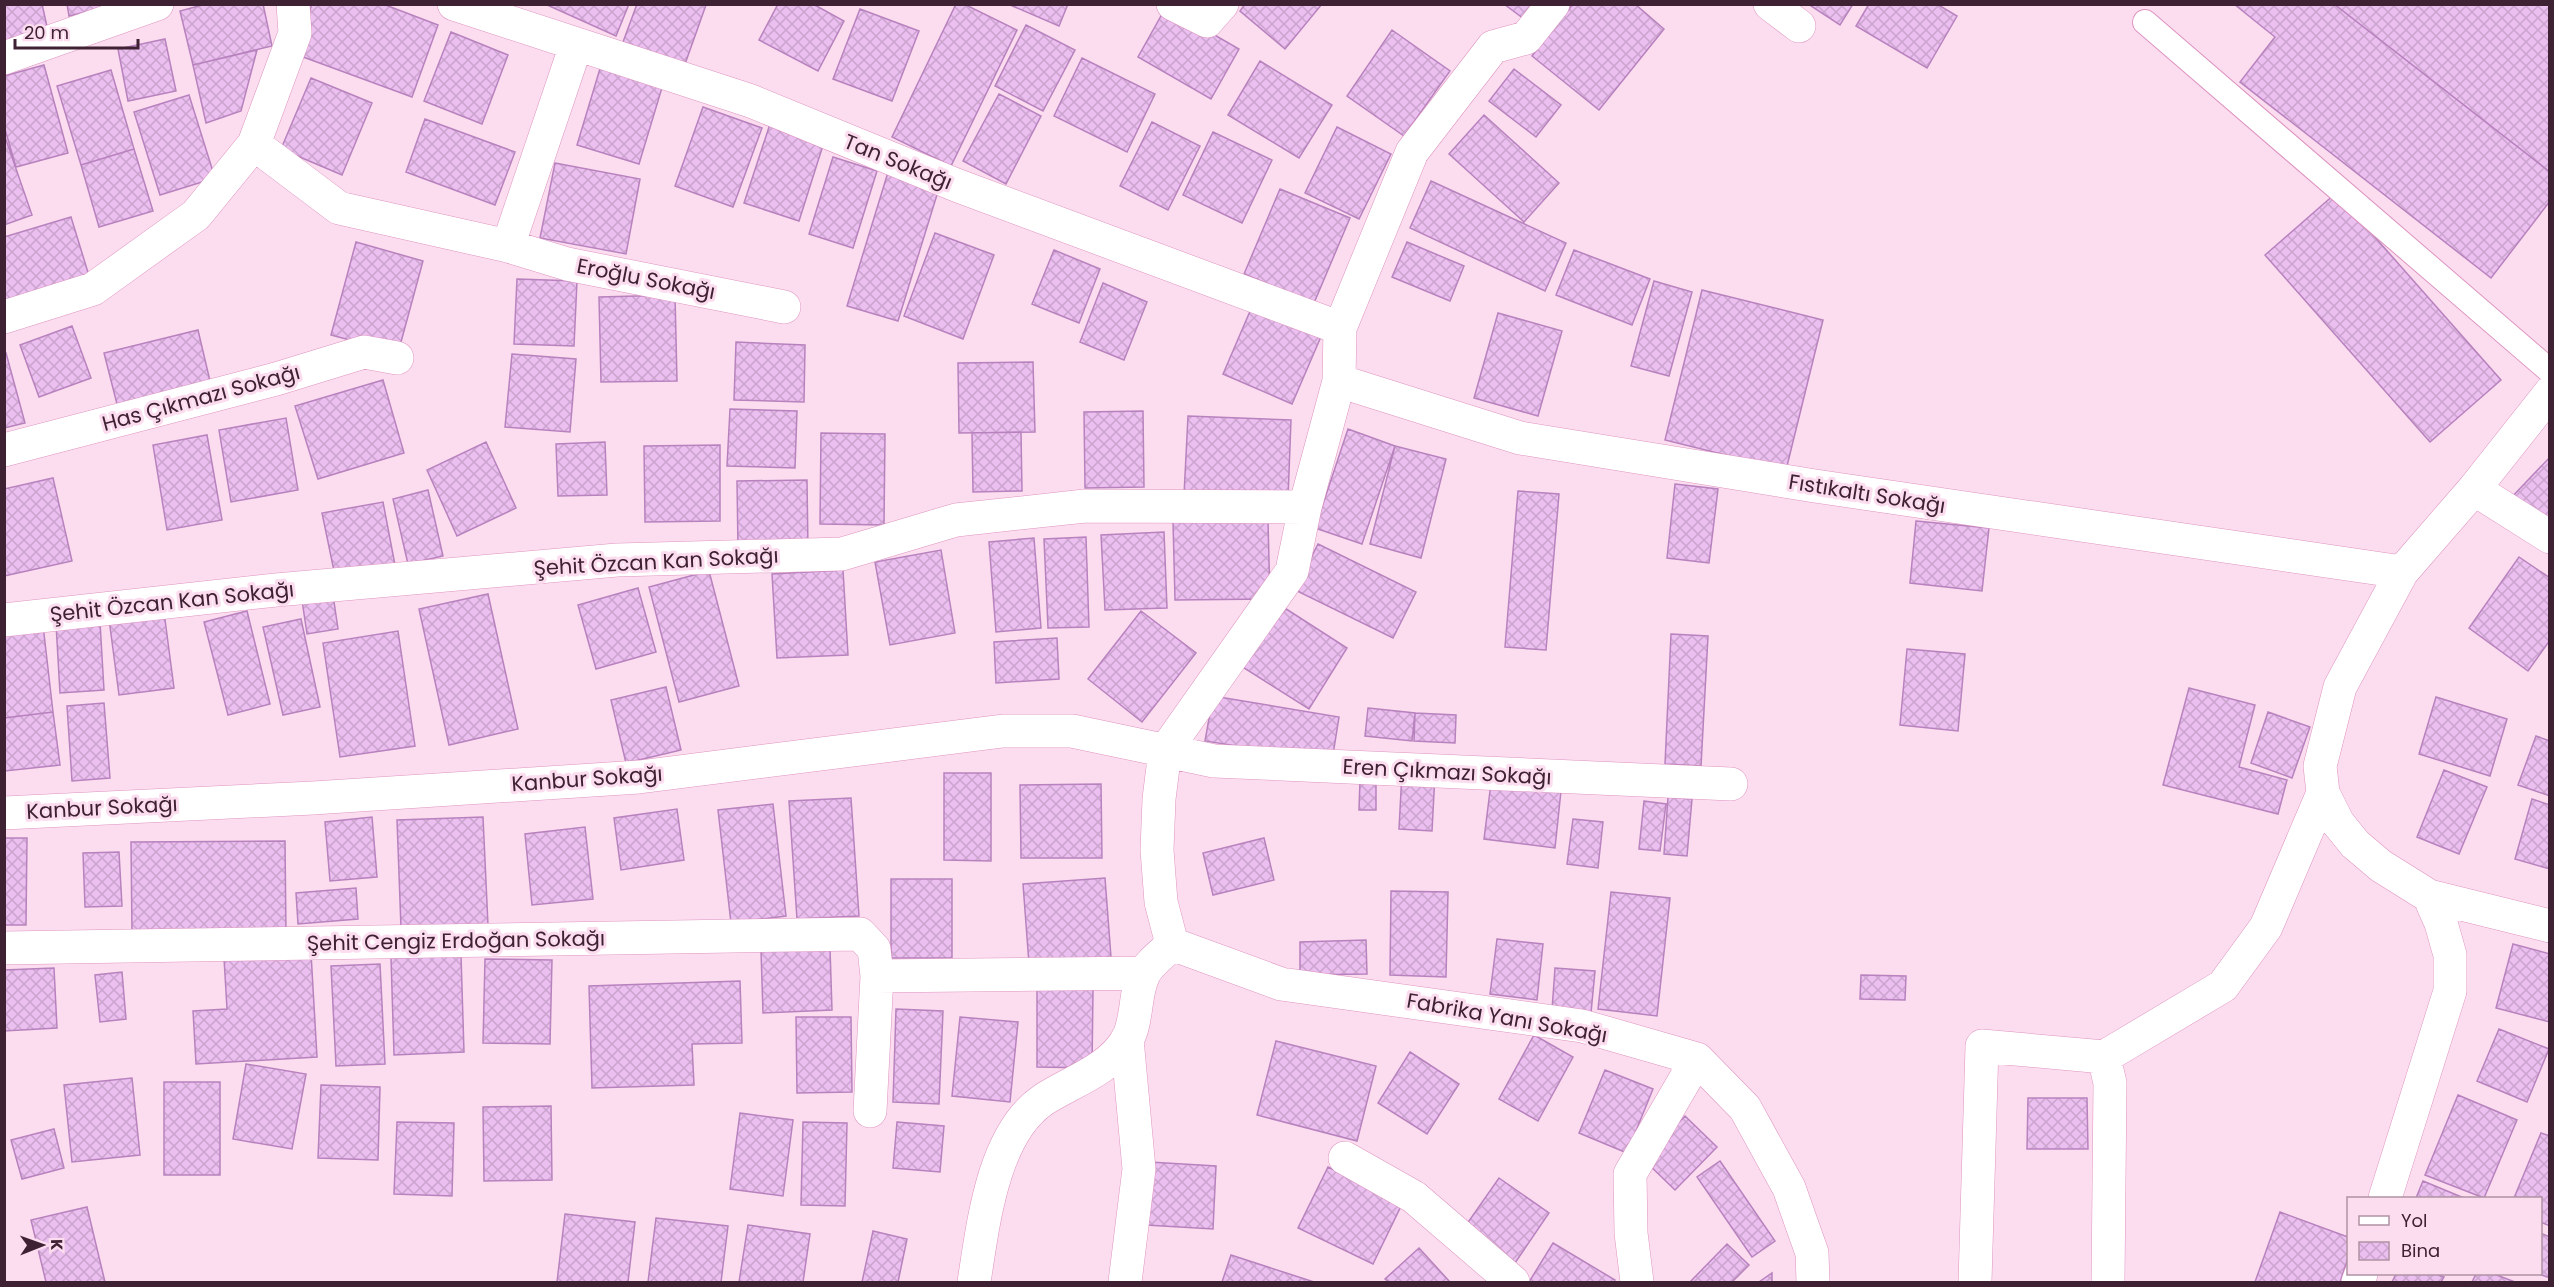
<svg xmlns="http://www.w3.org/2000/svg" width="2554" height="1287" viewBox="0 0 2554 1287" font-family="Poppins,sans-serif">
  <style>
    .building { fill: url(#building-cross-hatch); stroke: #b882be; stroke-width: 1.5 }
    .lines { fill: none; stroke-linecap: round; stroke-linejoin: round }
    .lane-casing { stroke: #de94c0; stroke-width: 26 }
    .street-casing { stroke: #de94c0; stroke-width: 34 }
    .lane { stroke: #fff; stroke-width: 24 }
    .street { stroke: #fff; stroke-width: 33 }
    .labels { text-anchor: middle; stroke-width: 6; stroke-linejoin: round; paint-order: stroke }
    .street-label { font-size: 21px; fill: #3e2133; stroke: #fcddef }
  </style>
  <defs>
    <pattern id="building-cross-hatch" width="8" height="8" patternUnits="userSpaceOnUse" patternTransform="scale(1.5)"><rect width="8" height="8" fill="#ebbff0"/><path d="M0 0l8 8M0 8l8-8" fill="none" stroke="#cba4ce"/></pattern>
  </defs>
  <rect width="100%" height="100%" fill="#fcddef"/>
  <path class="building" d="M4,4h38l6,27 -44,10z
    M67,4h52l-50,12z
    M206,4h57l9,42 -79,19 -13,-54z
    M312,4h71l55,21 -26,72 -117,-43z
    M545,4h84l-13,32z
    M637,4l69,1 -21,59 -62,-22z
    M778,4h35l31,17 -26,50 -59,-31z
    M956,4h8l53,26 -66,136 -59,-29z
    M1008,4h60l-9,22z
    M1245,4h77l-37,45 -45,-38z
    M1504,4h31l-11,15z
    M1573,4h62l29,25 -65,81 -67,-54z
    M1808,4h45l-13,21z
    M1869,4h68l20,12 -30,52 -71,-42z
    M2234,4h100l216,168v29l-59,77 -251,-196 35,-45z
    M2334,4h216v168z
    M1166,7l73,42 -28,50 -73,-42z
    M860,9l59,22 -27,70 -59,-22z
    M1026,25l49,25 -32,61 -48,-25z
    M1392,30l58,41 -46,65 -57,-40z
    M451,32l57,23 -26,69 -58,-23z
    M165,39l11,52 -48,10 -10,-52z
    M257,50l-16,61 -35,12 -13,-58z
    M1082,58l73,36 -28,58 -73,-36z
    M1260,61l72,44 -33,53 -71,-43z
    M602,62l62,19 -25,83 -62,-19z
    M44,65l24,88 -52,14 -12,-41v-50z
    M1514,69l47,36 -25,32 -47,-36z
    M111,70l23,79 -53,16 -24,-79z
    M311,78l61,25 -30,72 -61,-26z
    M999,94l42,22 -35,68 -43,-23z
    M189,95l26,83 -55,17 -26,-83z
    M703,107l59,21 -29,79 -58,-21z
    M1484,115l75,68 -35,39 -75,-68z
    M425,119l90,33 -20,53 -89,-33z
    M771,121l54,18 -26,82 -55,-18z
    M1152,122l48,24 -32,64 -48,-24z
    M1337,127l54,27 -32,65 -54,-26z
    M1213,132l59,28 -30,63 -59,-28z
    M4,134l28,81 -28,10z
    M134,149l19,62 -54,16 -18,-62z
    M833,157l44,14 -24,77 -44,-14z
    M555,163l85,16 -14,75 -86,-16z
    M889,169l51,16 -42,136 -51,-15z
    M1431,181l135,62 -21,48 -135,-63z
    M1280,189l70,29 -36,85 -70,-29z
    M2336,193l165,187 -71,62 -165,-187z
    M71,217l19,62 -86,22v-64z
    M935,233l59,22 -31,84 -59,-23z
    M356,242l67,19 -25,92 -67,-18z
    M1407,242l57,24 -14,35 -58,-24z
    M1054,250l46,19 -21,54 -47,-19z
    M1574,250l76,29 -18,46 -76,-30z
    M517,279l60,2 -3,65 -60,-2z
    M1654,281l38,11 -23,84 -38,-10z
    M1103,283l44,19 -23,58 -44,-18z
    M1702,290l121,30 -37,150 -121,-30z
    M675,295l2,86 -76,1 -2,-85z
    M1254,302l69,30 -31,72 -69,-30z
    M1498,313l64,18 -24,85 -64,-18z
    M72,326l19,52 -52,19 -19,-52z
    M198,330l12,51 -93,23 -13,-51z
    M736,342l69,3 -1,57 -70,-2z
    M6,353l19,70 -21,5v-74z
    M512,354l64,5 -6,73 -65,-5z
    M1033,362l2,70 -76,1 -1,-70z
    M383,380l21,73 -86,26 -23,-73z
    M730,409l67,2 -2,57 -68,-2z
    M1143,411l1,76 -59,1 -1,-76z
    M1188,416l103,4 -3,79 -104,-4z
    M286,418l12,72 -67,12 -12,-72z
    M1348,429l47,17 -33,98 -47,-16z
    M1021,432l1,59 -49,1 -1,-59z
    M821,433l64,1 -1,91 -64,-1z
    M207,435l15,85 -55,10 -14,-85z
    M486,442l30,66 -59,28 -30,-66z
    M605,442l2,53 -49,1 -2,-52z
    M720,445v76l-75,1 -1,-76z
    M1395,446l51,13 -25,99 -51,-14z
    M2550,457v72l-40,-30z
    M53,478l19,83 -68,15v-87z
    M807,480l1,68 -70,1 -1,-68z
    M1675,484l43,5 -9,74 -42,-5z
    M428,490l15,66 -35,8 -15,-65z
    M1518,491l41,3 -13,156 -41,-3z
    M383,502l12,63 -60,11 -13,-63z
    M1268,521l2,78 -95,1 -2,-78z
    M1916,521l73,7 -7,63 -72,-8z
    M1164,532l3,76 -62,2 -4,-75z
    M1086,537l3,90 -41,1 -4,-89z
    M1034,538l7,90 -45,4 -7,-90z
    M1318,544l98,48 -23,46 -98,-48z
    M941,550l14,83 -65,12 -15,-83z
    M2519,557l31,21v62l-22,31 -59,-43z
    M843,570l5,85 -71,3 -5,-84z
    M709,571l30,115 -60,16 -30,-115z
    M638,588l18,64 -60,17 -18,-64z
    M488,594l30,135 -69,16 -30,-136z
    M333,595l5,34 -31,5 -5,-34z
    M1280,605l67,43 -38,61 -68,-43z
    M247,611l23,93 -42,11 -24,-93z
    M1141,611l55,42 -54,69 -54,-43z
    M164,612l10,76 -55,7 -10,-76z
    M301,619l19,88 -37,8 -20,-88z
    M100,622l4,68 -44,3 -4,-69z
    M43,625l10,87 -49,6v-88z
    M398,631l17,115 -75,11 -17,-114z
    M1671,634l37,2 -7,130 -36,-2z
    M1057,638l2,41 -63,4 -2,-41z
    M1907,649l58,5 -7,77 -58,-6z
    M666,687l15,63 -55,13 -15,-63z
    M2189,688l66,17 -16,62 48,13 -9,34 -115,-29z
    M1213,696l126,21 -7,44 -127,-20z
    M2436,697l71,22 -17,57 -71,-22z
    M104,703l6,75 -38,3 -5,-75z
    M1368,708l47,5 -3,28 -47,-5z
    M53,712l7,53 -55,6 -1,-53z
    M2268,712l42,15 -18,51 -41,-15z
    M1415,713l41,2 -1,28 -41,-2z
    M2536,736l14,5v55l-32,-11z
    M2444,770l43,17 -28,67 -42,-17z
    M1402,772l33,2 -3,57 -33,-2z
    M944,773h47v88l-47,-1z
    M1360,780h16v30h-17z
    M1491,783l70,8 -6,57 -71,-9z
    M1101,784l1,74h-81l-1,-73z
    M1668,797l24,2 -5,57 -23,-2z
    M851,798l8,118 -62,3 -8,-118z
    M2532,799l18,6v64l-35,-10z
    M1644,801l22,3 -6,47 -21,-2z
    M773,804l13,112 -55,7 -13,-113z
    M677,809l7,51 -63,10 -7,-52z
    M372,817l5,60 -47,4 -5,-59z
    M483,817l5,108 -87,3 -4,-108z
    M1573,819l30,3 -5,46 -31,-4z
    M585,827l8,72 -61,6 -7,-71z
    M4,838h23l-1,87h-22z
    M1264,838l10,42 -61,15 -10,-42z
    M285,841l1,92 -154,2 -1,-93z
    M119,852l3,54 -37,1 -2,-54z
    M1105,878l6,79 -82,7 -6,-80z
    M891,879h61v79h-61z
    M356,888l2,31 -60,5 -2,-31z
    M1391,891l57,1 -2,85 -56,-2z
    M1611,892l59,6 -13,118 -59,-7z
    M1497,939l46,5 -6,56 -47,-6z
    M1366,940l1,34 -67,1v-33z
    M2513,944l37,10v68l-54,-14z
    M830,948l2,62 -69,3 -2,-62z
    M311,953l6,104 -121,7 -3,-53 34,-2 -3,-51z
    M461,955l3,97 -70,3 -3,-97z
    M485,959l67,1 -2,84 -67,-1z
    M380,964l5,100 -49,2 -5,-100z
    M54,968l3,60 -53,3v-61z
    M1555,968l40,3 -4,42 -39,-3z
    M122,972l4,47 -26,3 -5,-47z
    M1861,975l45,1 -1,24 -45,-1z
    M740,981l2,62 -50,1 2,41 -102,3 -3,-102z
    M1037,988l56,1 -1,79 -55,-1z
    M896,1009l47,2 -4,93 -46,-2z
    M796,1017h55l1,75 -55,1z
    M960,1017l58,5 -8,80 -58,-6z
    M2499,1029l50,20 -22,53 -50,-21z
    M1534,1035l39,22 -35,64 -39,-22z
    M1276,1041l100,25 -19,75 -100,-26z
    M1410,1052l49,32 -32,50 -49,-31z
    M246,1064l60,10 -14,75 -59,-10z
    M1605,1070l48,19 -26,64 -48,-20z
    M132,1078l8,77 -68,7 -8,-77z
    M164,1082h56v93h-56z
    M321,1085l59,2 -2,73 -60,-2z
    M2458,1095l59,25 -33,78 -59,-23z
    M2028,1098h59l1,51h-61z
    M551,1106l1,74 -68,1 -1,-74z
    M740,1113l53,7 -10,76 -53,-7z
    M1685,1116l32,31 -42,43 -32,-31z
    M397,1122l57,1 -2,73 -58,-2z
    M803,1122l44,1 -2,83 -44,-1z
    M897,1122l47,4 -4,46 -47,-4z
    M54,1129l10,39 -42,11 -11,-39z
    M2541,1133l9,3v90l-10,-4v-24h-26z
    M1720,1161l55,80 -23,16 -55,-80z
    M1149,1162l67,4 -3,63 -67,-4z
    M1328,1167l74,37 -29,60 -75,-36z
    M1499,1178l50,35 -34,50 -51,-35z
    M2423,1181l41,17h-48z
    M87,1207l18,75h-59l-15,-62z
    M2280,1212l68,25v21l-8,24h-85z
    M565,1214l70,8 -7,60h-71z
    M656,1218l72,8 -7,56h-73z
    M748,1225l62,9 -7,48h-64z
    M873,1231l34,8 -9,43h-36z
    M2540,1233l10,4v41l-11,-4z
    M1553,1243l62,37 -1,2h-85z
    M1727,1244l22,21 -17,17h-42z
    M1419,1248l31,34h-61l-4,-3z
    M1231,1255l83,27h-92z
    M1772,1273v9h-13z
    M2396,1274h40l8,3 -3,5h-49z
    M2476,1274h18l21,8h-43z"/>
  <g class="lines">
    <g class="lane-casing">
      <path id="lane" d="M2145,22l405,349"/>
    </g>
    <g class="street-casing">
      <path id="street" d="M454,4l297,97 205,84 384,143
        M1173,4l34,17 15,-17
        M1770,4l29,22
        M4,58l153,-54
        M254,144l85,64 169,38 59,18 217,43
        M508,246l68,-201
        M4,317l89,-28 103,-74 58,-71 41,-111 -2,-29
        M1339,381l181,57 295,48 587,86
        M4,450l272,-71 88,-27 33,6
        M2474,489l76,48
        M4,620l272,-30 341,-30 225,-6 114,-34 129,-14 220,1
        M4,813l309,-15 326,-21 364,-46h69l142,30 517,23
        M2429,896l121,30
        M1172,944l-11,-42 -4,-52 2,-51 6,-48 127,-180 13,-64 34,-126 1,-53 72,-176 81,-105 33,-9 27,-34
        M1172,944l109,40 301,42 115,33 48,49 44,80 23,65 1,29
        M4,948l856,-14 14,15 3,27 -7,135
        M877,976l267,-3
        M1345,1158l69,39 99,85
        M2385,1198l65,-207v-36l-9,-32 -12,-27 -48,-30 -26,-22 -17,-21 -15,-30 -3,-27 20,-79 62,-115 72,-83 76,-96
        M974,1282c9,-56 18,-147 69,-182 29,-19 65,-29 84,-60 11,-19 7,-47 17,-66 5,-11 20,-21 28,-30
        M1125,1282l14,-113 -12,-130
        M1637,1282l-6,-49 -1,-59 67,-115
        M1975,1282l7,-236 122,11
        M2108,1282l2,-199 -6,-26 119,-71 43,-59 57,-134
        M2358,1282l3,-8"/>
    </g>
    <use href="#lane" class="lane"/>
    <use href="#street" class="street"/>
  </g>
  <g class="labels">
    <g class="street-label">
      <text transform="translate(898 162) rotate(22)" y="7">Tan Sokağı</text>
      <text transform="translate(646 279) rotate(11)" y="7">Eroğlu Sokağı</text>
      <text transform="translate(201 398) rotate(-15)" y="7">Has Çıkmazı Sokağı</text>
      <text transform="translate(1867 494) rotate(9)" y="7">Fıstıkaltı Sokağı</text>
      <text transform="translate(656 562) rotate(-3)" y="7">Şehit Özcan Kan Sokağı</text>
      <text transform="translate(172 602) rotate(-6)" y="7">Şehit Özcan Kan Sokağı</text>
      <text transform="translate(1447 772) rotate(3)" y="7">Eren Çıkmazı Sokağı</text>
      <text transform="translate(587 779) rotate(-4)" y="7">Kanbur Sokağı</text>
      <text transform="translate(102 808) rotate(-3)" y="7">Kanbur Sokağı</text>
      <text transform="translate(456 941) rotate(-1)" y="7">Şehit Cengiz Erdoğan Sokağı</text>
      <text transform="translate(1507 1018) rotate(10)" y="7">Fabrika Yanı Sokağı</text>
    </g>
  </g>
  <rect width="2554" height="1287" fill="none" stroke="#3e2133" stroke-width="12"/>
  <rect x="2347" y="1197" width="195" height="78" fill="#fcddef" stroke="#b092a4" stroke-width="1.5"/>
  <rect x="2359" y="1216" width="30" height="9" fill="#ffffff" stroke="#b092a4" stroke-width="1.5"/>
  <text x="2401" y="1227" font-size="18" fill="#3e2133">Yol</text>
  <rect x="2359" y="1242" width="30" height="18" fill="url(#building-cross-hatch)" stroke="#b092a4" stroke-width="1.5"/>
  <text x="2401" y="1257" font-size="18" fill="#3e2133">Bina</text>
  <g transform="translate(42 1245) rotate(89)" stroke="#fcddef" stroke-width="4.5" paint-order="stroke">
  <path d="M0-4.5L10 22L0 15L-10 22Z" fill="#3e2133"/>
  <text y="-9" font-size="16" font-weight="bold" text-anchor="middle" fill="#3e2133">K</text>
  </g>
  <path d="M15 39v9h123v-9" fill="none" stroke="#3e2133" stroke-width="3"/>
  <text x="24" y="39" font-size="18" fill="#3e2133" stroke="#fcddef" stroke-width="4.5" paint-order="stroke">20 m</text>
</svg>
